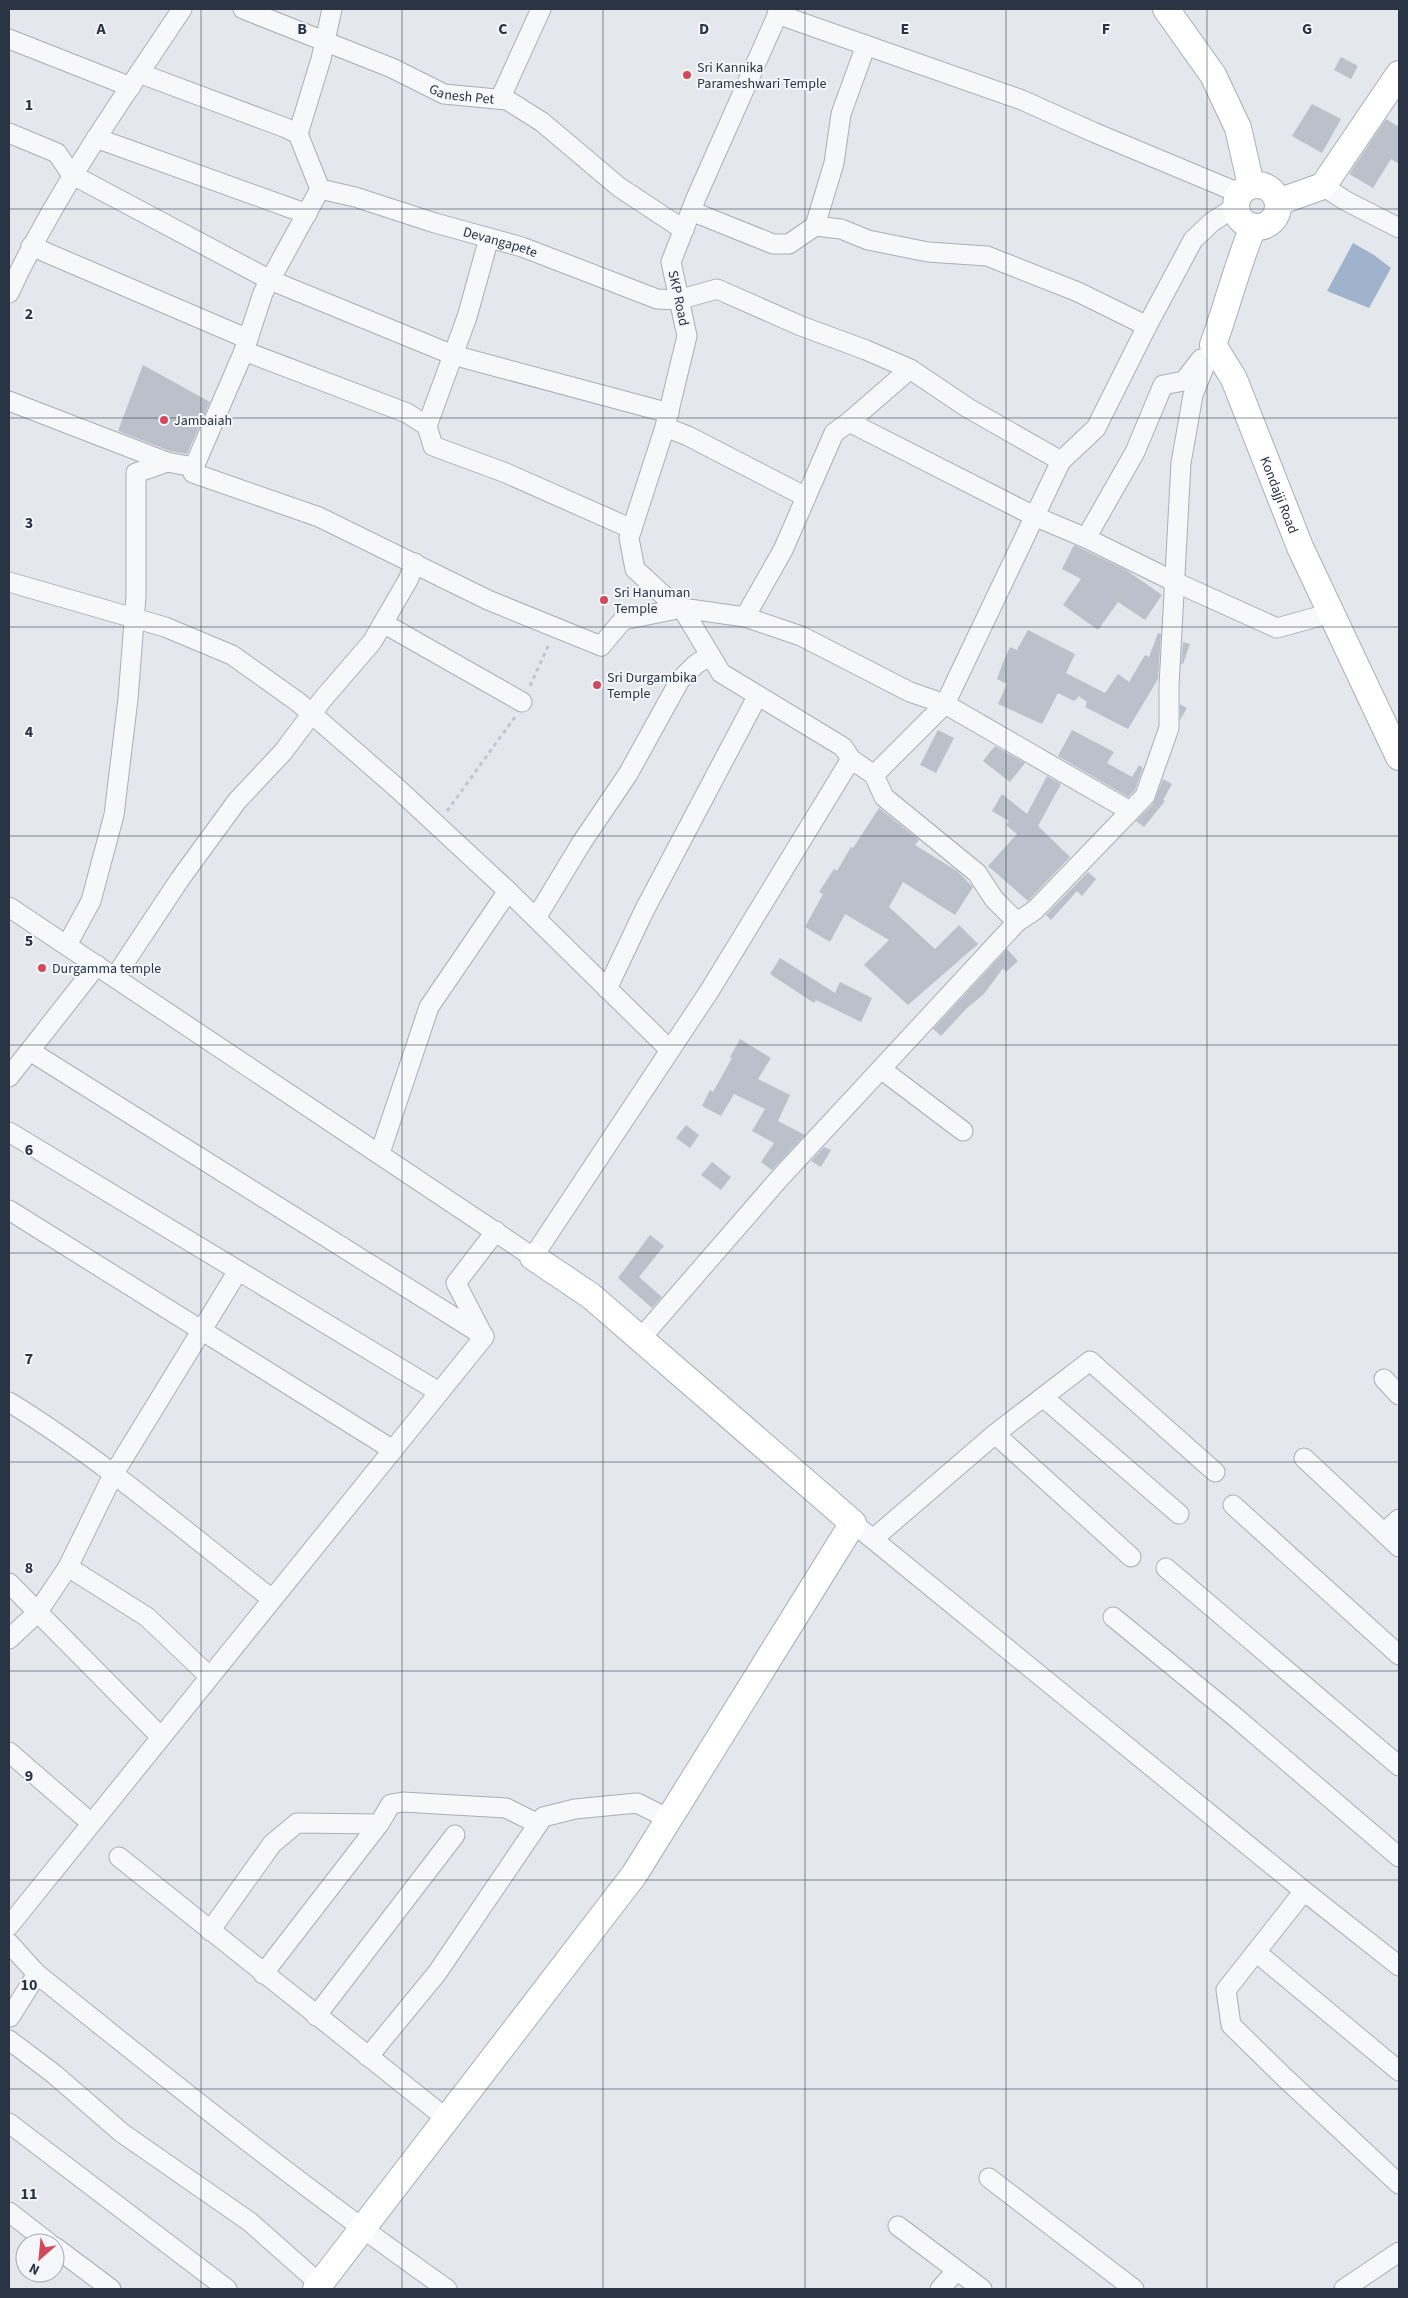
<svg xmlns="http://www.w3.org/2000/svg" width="1408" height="2298" viewBox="0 0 1408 2298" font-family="'Source Sans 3',sans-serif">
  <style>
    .water { fill: #9fb4cc }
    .building { fill: #bbc0ca }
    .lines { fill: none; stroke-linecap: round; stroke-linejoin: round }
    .street-casing { stroke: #a9aeb7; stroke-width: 21 }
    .secondary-casing { stroke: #a9aeb7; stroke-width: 28 }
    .path { stroke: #c2c5cb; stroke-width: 3; stroke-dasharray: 4 4; stroke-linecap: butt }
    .street { stroke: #f7f8fa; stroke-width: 19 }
    .secondary { stroke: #fff; stroke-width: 26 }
    .grid { fill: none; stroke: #2b3445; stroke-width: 1; stroke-opacity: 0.55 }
    .poi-dot { fill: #d1495b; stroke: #f4f6f9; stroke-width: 2 }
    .labels { text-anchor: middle; stroke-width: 4; stroke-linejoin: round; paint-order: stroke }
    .poi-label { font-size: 14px; fill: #2b3445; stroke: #f4f6f9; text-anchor: start }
    .street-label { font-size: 14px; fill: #2b3445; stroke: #f4f6f9 }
    .grid-label { font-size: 16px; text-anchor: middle; font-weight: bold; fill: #2b3445; stroke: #f4f6f9; stroke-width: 4; stroke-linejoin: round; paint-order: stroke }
  </style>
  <rect width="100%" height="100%" fill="#e4e7ec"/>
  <path class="water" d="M1353,243l21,12 17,13 -22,40 -42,-17z"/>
  <path class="building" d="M1341,57l17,9 -7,13 -17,-9z
    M1312,104l29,15 -19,34 -30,-17z
    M1386,119l13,8v37l-8,-5 -18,29 -24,-14z
    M143,365l67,37 -23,52 -17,-3 -52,-20z
    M1074,545l52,25 36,25 -17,25 -27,-18 -20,28 -35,-25 18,-26 -19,-10z
    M1028,630l47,24 -9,19 39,20 13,-19 11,8 16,-27 4,2 9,-24 3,1 -3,45 -30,50 -43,-22 2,-5 -8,-6 -5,5 -16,-8 -16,31 -44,-20 9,-20 -10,-5 5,-14 8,-18 7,3z
    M1183,642l7,2 -7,20h-2z
    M1180,704l7,4 -7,12z
    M938,730l16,8 -18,35 -16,-8z
    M1072,730l42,22 -7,11 25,14 7,-12 4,3 -8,22 -7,7 -70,-41z
    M995,746l30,17 -15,19 -27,-21z
    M1047,776l14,8 -23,42 32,31 -42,44 -40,-35 29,-32 -11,-9 3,-4 -17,-10 10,-17 25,20z
    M1163,779l9,5 -9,16 2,1 -21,26 -8,-6 17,-17z
    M879,808l40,32 -4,5 42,26 16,16 -18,28 -52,-33 -14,25 46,42 24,-24 19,19 -70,61 -44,-40 25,-25 -44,-26 -15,28 -25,-15 18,-33 -4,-2 15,-23 3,2 14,-24 2,1z
    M1088,872l8,7 -14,17 -5,-5 -26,29 -5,-5z
    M1007,949l11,12 -12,11 -3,-4 -19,26 -17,14 -26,28 -8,-7z
    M780,958l55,35 5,-11 32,16 -11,24 -45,-22 -2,3 -44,-29z
    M740,1039l31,19 -13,21 32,16 -12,26 27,14 -33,35 -11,-8 13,-19 -22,-12 13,-22 -31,-15 -13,22 -19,-10 8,-16 3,2 19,-34 -2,-1z
    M686,1125l13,10 -9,13 -14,-10z
    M824,1147l7,3 -10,17 -10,-6z
    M712,1162l19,15 -10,13 -20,-15z
    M650,1235l14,11 -25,31 23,20 -10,11 -34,-30z"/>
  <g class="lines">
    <g class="street-casing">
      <g id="street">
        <path id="s1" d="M243,9l149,59 52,26 63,6 35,22 77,65 65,43"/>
        <path d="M777,14l245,86 71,32 146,61"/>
        <path d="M9,39l122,48"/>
        <path d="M139,73l147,55 12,6"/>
        <path d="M500,99l41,-90"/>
        <path d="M9,133l48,20 14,21 199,106 183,75 216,58"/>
        <path d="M96,138l211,76"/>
        <path d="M1323,186l23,15 53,27"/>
        <path id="s2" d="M320,189l35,8 80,26 87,24 135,52 21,1 39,-11 84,37 65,24 44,19 58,39 93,53"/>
        <path d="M691,211l82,33h16l26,-18 26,3 27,11 60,12 59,4 91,36 69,34"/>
        <path d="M815,226l19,-63 7,-49 25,-69"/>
        <path d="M31,246l217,93"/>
        <path d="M9,293c47,-101 112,-192 173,-284"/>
        <path d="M244,351l163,62 20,13 6,20 73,27 126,56"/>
        <path d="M9,401l158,61 27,5 -1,6 126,44 169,83 113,46 22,-26 59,-12"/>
        <path d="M849,422l61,-53"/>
        <path d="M427,426l40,-109 22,-79"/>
        <path d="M665,427l23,9 118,61"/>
        <path d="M194,467l50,-116 19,-58 57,-104 -22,-55 23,-75 11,-50"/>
        <path d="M1086,538l89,44 102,46 54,-15"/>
        <path d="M9,582l156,45 67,28 66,47 99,86 111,103 162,159"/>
        <path d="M682,608l-20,-14 -27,-25 -6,-31 36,-111 22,-91 -16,-74 25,-64 84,-189"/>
        <path d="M745,617l38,-67 51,-117 15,-11 185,94 52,22 49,-86 28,-67 21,-4 17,-22"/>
        <path d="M383,623l139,79"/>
        <path d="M874,775l10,22 93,76 17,26 23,23"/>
        <path d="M1130,811l-185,-107 -35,-12 -109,-56 -56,-19 -63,-9 39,65 122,74 8,12 23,16 71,-71 116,-243 35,-33 51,-102 46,-86 19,-18 23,-15"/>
        <path d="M9,907l524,350 177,-267 141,-231"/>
        <path d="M536,918l46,-76 46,-68 52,-94 15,-15 15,-10"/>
        <path d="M67,945l24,-44 23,-86 14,-116 8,-103v-123l31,-11"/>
        <path d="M115,977l65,-98 57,-78 46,-49 39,-52 50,-58 36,-62 7,-17"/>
        <path d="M607,989l37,-78 113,-214"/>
        <path d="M30,1051l454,285"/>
        <path d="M881,1069l82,62"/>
        <path d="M9,1077l88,-112"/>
        <path d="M9,1132l430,260"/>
        <path d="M380,1153l49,-146 79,-116"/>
        <path d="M9,1210l384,240"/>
        <path d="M641,1338l137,-158 239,-258 18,-12 110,-114 24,-68v-42l12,-223 12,-68 20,-50"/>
        <path d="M1384,1379l15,16"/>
        <path d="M1043,1397l136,117"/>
        <path d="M9,1402c93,57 177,130 263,197"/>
        <path d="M995,1434l136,123"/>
        <path d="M1304,1458l95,89"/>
        <path d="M1233,1505l166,150"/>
        <path d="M853,1523l451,368 95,75"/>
        <path d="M1384,1533l15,-14"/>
        <path d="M873,1539l122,-105 95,-73 125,111"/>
        <path d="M68,1567l79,50 62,59"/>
        <path d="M1166,1568l233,198"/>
        <path d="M9,1583l152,154"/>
        <path d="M1113,1617l121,99 165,141"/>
        <path d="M9,1639l28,-26 31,-46 45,-92 125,-204"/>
        <path d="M9,1752l82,71"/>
        <path d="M119,1857l328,262"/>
        <path d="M1304,1891l-78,99 5,35 53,52 115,107"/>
        <path d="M9,1926l475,-589 -28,-54 40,-52"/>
        <path d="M210,1931l62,-87 25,-21 82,1 12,-20 12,-2 103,6 32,16"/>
        <path d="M9,1943l28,31 -27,43"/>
        <path d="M1256,1952l143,119"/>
        <path d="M37,1974c134,108 269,216 410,315"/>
        <path d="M263,1974l116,-150"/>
        <path d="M316,2016l139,-181"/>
        <path d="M9,2040l45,34 68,59 128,89 70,62"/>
        <path d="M368,2057l69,-84 106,-156 32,-8 62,-6 32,16"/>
        <path d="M9,2123l218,166"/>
        <path d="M989,2178l145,111"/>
        <path d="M9,2212l40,31"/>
        <path d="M898,2226l84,63"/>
        <path d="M55,2247l56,42"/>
        <path d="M940,2289l16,-18"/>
        <path d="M1344,2289l55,-37"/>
      </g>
    </g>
    <g class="secondary-casing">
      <g id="secondary">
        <path d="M1166,9l47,66 25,53 13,57"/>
        <circle cx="1257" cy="206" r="21"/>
        <path d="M1278,202l45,-16 76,-112"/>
        <path id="s3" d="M1253,227c-16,39 -26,79 -40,118l21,34 66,168 99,210"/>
        <path d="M316,2289l318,-414 219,-352 -262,-227 -58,-39"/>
      </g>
    </g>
    <path class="path" d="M530,686l19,-42
      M447,811l68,-94"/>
    <use href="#street" class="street"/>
    <use href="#secondary" class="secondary"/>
  </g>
  <path class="grid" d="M201,9v2280M402,9v2280M603,9v2280M805,9v2280M1006,9v2280M1207,9v2280M9,209h1390M9,418h1390M9,627h1390M9,836h1390M9,1045h1390M9,1253h1390M9,1462h1390M9,1671h1390M9,1880h1390M9,2089h1390"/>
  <g class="poi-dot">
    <circle cx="687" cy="75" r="5"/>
    <circle cx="164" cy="420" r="5"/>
    <circle cx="604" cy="600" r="5"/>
    <circle cx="597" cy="685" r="5"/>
    <circle cx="42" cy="968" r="5"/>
  </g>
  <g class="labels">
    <g class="poi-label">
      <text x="697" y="72">Sri Kannika<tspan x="697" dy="16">Parameshwari Temple</tspan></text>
      <text x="174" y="425">Jambaiah</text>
      <text x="614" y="597">Sri Hanuman<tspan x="614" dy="16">Temple</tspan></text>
      <text x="607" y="682">Sri Durgambika<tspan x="607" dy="16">Temple</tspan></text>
      <text x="52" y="973">Durgamma temple</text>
    </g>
    <g class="street-label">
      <text dy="5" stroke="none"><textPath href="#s1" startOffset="236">Ganesh Pet</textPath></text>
      <text dy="5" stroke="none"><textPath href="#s2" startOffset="188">Devangapete</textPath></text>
      <text transform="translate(679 298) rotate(78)" y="5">SKP Road</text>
      <text dy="5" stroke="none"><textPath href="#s3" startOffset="289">Kondajji Road</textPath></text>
    </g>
  </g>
  <g class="grid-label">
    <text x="101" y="34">A</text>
    <text x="302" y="34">B</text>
    <text x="503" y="34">C</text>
    <text x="704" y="34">D</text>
    <text x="905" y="34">E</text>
    <text x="1106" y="34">F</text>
    <text x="1307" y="34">G</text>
    <text x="29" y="110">1</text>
    <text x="29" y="319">2</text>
    <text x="29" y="528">3</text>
    <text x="29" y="737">4</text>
    <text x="29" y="946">5</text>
    <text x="29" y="1155">6</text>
    <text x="29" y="1364">7</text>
    <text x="29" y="1573">8</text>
    <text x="29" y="1781">9</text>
    <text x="29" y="1990">10</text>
    <text x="29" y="2199">11</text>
  </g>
  <rect width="1408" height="2298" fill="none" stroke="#2b3445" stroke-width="20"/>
  <g transform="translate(40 2258) rotate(207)"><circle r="24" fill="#f4f6f9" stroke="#a4a8b1"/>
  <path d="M0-4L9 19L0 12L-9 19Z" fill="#d1495b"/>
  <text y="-8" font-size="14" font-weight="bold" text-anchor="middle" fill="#2b3445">N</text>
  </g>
</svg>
